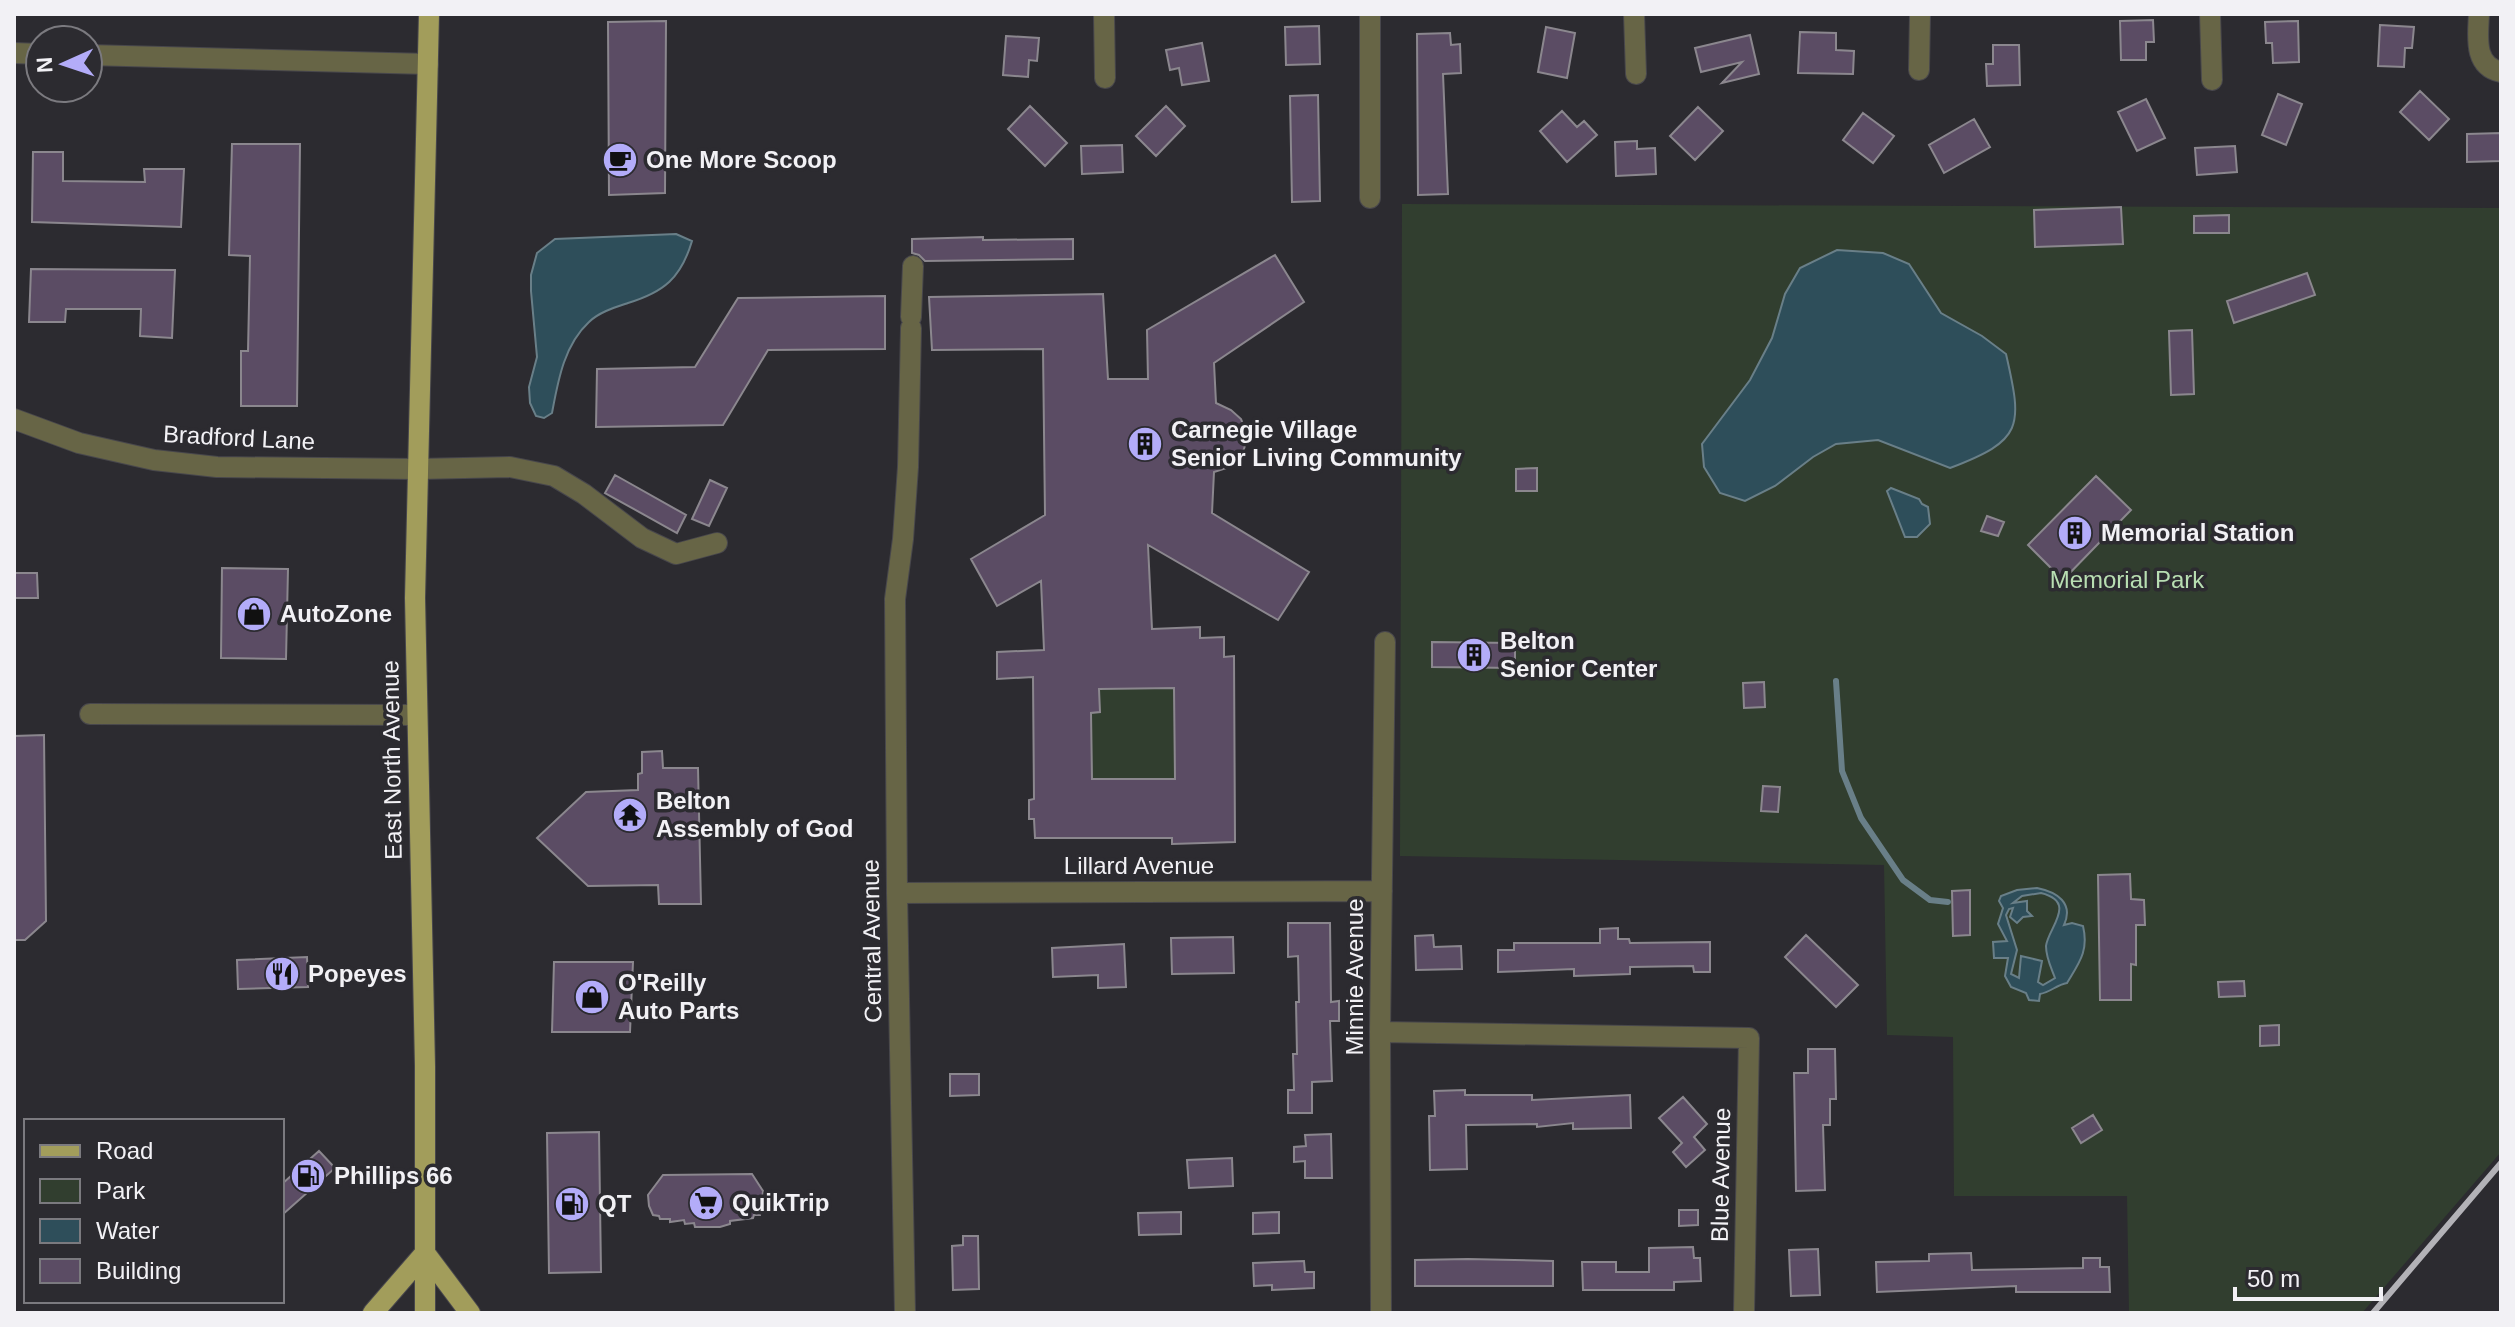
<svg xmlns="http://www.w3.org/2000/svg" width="2515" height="1327" viewBox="0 0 2515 1327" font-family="Helvetica,sans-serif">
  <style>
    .green { fill: #313e2f }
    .water { fill: #2e4e5a; stroke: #697f88; stroke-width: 2; fill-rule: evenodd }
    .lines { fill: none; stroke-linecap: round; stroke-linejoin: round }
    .stream { stroke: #697f88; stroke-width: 6 }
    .building { fill: #5b4c64; stroke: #8b878e; stroke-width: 2; fill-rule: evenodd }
    .minor-casing { stroke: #48474c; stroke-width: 22 }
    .major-casing { stroke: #48474c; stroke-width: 22 }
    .minor { stroke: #676546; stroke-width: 20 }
    .major { stroke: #a29d5b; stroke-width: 20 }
    .rail { stroke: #b3b2b7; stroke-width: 6 }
    .labels { text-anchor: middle; stroke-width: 7; stroke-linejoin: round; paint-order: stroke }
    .poi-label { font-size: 24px; font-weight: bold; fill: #f2f1f5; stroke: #2c2b30; text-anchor: start }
    .street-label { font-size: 24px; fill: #f2f1f5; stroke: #2c2b30 }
    .park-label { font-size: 24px; fill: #b8deb2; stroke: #2c2b30 }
  </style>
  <rect width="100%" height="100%" fill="#2c2b30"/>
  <path class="green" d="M1402,204l1099,4v944l-139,161h-233l-2,-117h-173l-1,-159 -66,-2 -3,-170 -484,-9z
    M1174,688l1,91h-83l-1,-66 9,-1 -1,-23z"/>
  <path class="water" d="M676,234l16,7c-11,37 -28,51 -64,62 -12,4 -29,9 -39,19 -25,23 -31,59 -37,91l-8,5 -8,-2 -6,-13 -1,-16 8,-30 -6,-66v-16l6,-22 18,-14z
    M1837,250l46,3 26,11 32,49 41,23 24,18c17,74 17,86 -56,114l-72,-28 -42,4 -23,13 -38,29 -30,15 -25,-8 -16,-26 -2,-23 48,-64 22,-42 13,-44 15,-26z
    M1891,488l28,11 3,5 6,3 2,17 -13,13h-12l-18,-46z
    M2037,888c20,4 37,15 27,37l8,-2 11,3c6,25 -4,37 -16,57 -11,2 -16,9 -27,11l-1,7 -10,-1 -3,-7 -15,-6 -6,-11 3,-18h-14l-1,-16 14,-1 -9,-17 5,-16 -4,-7 2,-5 16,-6zM2041,893c37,9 7,35 5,53 0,12 5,21 9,32l-12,7 -5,-3 4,-21 -21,-5 -2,22 -8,-4 6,-24 -11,-35 3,-6 4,-1 -3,9 7,6 6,-6 9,-1 -5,-5v-10l-14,2 9,-7z"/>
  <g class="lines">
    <path class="stream" d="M1836,681l6,90 19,47 42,62 27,20 18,2"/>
  </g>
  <path class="building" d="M2153,20l1,22h-8v18h-25l-1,-39z
    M666,21l-1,172 -56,2 -1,-173z
    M2298,21l1,41 -26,1 -1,-20h-6l-1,-21z
    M2380,25l34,2 -2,21h-7l-1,19 -26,-1z
    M1319,26l1,38 -34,1 -1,-38z
    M1546,27l29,6 -8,45 -29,-6z
    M1800,32l36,1v17l18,1 -1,23 -55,-1z
    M1450,33l1,12 9,-1 1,29 -18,1 5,120 -30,1 -1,-161z
    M1750,35l9,39 -37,9 20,-21 -41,10 -6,-24z
    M1006,36l33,2 -2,23 -8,-1 -1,17 -25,-2z
    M1202,43l7,38 -27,4 -3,-17 -9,2 -4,-20z
    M1993,45h26l1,40 -33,1 -1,-22h7z
    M2420,91l29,28 -20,21 -29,-28z
    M2278,94l24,10 -16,41 -24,-10z
    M1318,95l2,106 -28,1 -2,-106z
    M2146,99l19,39 -28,13 -19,-39z
    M1030,106l37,37 -22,23 -37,-37z
    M1166,106l19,20 -29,30 -20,-20z
    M1698,107l25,24 -28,29 -25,-24z
    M1562,111l15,16 7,-6 13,14 -30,27 -27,-31z
    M1863,113l31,23 -21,27 -30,-23z
    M1974,119l16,28 -46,26 -15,-28z
    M2501,133v28l-34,1v-28z
    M1637,141v8l18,-1 1,26 -40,2 -1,-34z
    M232,144h68l-3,262h-56v-55h7l2,-95 -21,-1z
    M1122,145l1,27 -41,2 -1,-28z
    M2235,146l2,26 -40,3 -2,-27z
    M33,152h30v29l82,1 -1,-13h40l-3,58 -149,-5z
    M2121,207l2,37 -88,3 -1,-37z
    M2229,215v18h-35v-17z
    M983,237v3l90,-1v20l-148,2 -6,-6 -7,-2v-14z
    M1275,255l29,47 -90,61 2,40 15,7 10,9 7,17 -5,16 -13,15 -16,5 -2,41 97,59 -31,48 -130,-75 4,84 48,-2v11l24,-1v20l10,-1 1,186 -63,2v-6h-137l-1,-19h-5v-19l5,-1 -1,-122 -36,2v-27l47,-2 -3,-69 -44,25 -26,-47 74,-44 -2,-166 -111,1 -3,-53 174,-3 5,85h40l-1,-49zM1174,688l1,91h-83l-1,-66 9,-1 -1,-23z
    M31,269l144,1 -3,68 -32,-2 1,-27h-75l-1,13h-36z
    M2307,273l8,22 -81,28 -7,-22z
    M885,296v53l-117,1 -45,75 -127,2 1,-58 98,-2 43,-69z
    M2192,330l2,64 -23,1 -2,-64z
    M1537,468v23h-21v-22z
    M615,475l71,40 -9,18 -72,-40z
    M2096,476l35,34 -68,70 -35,-35z
    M710,480l17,8 -18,38 -17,-7z
    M1987,516l17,6 -6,14 -17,-5z
    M222,568l66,1 -2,90 -65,-1z
    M14,573h23l1,25h-24z
    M1432,642l83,1v25l-83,-1z
    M1764,682l1,25 -21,1 -1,-25z
    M44,735l2,186 -21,19h-11v-204z
    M662,751l1,17h35l3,136h-42l-1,-19 -70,1 -51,-48 49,-46 52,-2v-16l4,-1v-21z
    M1763,786l17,1 -2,25 -17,-1z
    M2130,874l1,25 13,1 1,25h-9v40l-5,-1v36h-31l-2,-125z
    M1970,890v45l-17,1 -1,-45z
    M1288,923h42l1,79 8,-1v20h-9l2,60 -20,1v31h-24v-23h6l-1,-36h4l-1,-52h3l-1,-46 -10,1z
    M1618,928v11h11l1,4 80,-1v30h-16l-1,-6 -63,1v7l-56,2v-7l-76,3v-22h16v-7h86v-14z
    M1433,935l1,12 27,-1 1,23 -46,1 -1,-34z
    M1806,935l52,50 -22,22 -51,-50z
    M1233,937l1,36 -62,1 -1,-36z
    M1124,944l2,43 -28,1v-13l-45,2 -1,-29z
    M307,957l1,30 -70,2 -1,-29z
    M554,962h79l-3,70h-78z
    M2244,981l1,15 -26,1 -1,-15z
    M2279,1025v20l-19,1v-20z
    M1808,1049h27l1,50h-6v26h-7l2,65 -29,1 -2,-118h14z
    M950,1074h29v21l-29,1z
    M1465,1090v5h67v5l98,-5 1,33 -58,1v-6l-36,4v-3l-71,1 1,44 -37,1 -1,-54h6l-1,-25z
    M1683,1097l24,27 -13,13 11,13 -19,17 -13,-15 9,-9 -23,-25z
    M2093,1115l9,15 -21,13 -9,-15z
    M599,1132l2,140 -52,1 -2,-140z
    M1331,1134l1,44h-27v-17l-11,1v-15l12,-1 -1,-11z
    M319,1151l16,17 -53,47v-31z
    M1232,1158l1,28 -44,2 -2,-28z
    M752,1174l11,17 -3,24h-6l-1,3 -23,3v3l-10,3h-25l-1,-4 -9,1 -1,-4 -14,2v-3h-10l-1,-3 -6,-1 -4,-9 -1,-11 15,-20z
    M1679,1210h19v15l-19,1z
    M1181,1212v22l-42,1 -1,-22z
    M1279,1212v21l-26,1v-21z
    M963,1236h15l1,53 -26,1 -1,-44 11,-1z
    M1693,1247l1,11h6l1,23 -27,1v8h-91l-1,-28h34v10h33v-24z
    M1818,1249l2,46 -29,1 -2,-46z
    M1971,1253l1,17 111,-2v-10h17v9h9l1,25h-94v-6l-139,6 -1,-30 53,-1v-7z
    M1468,1259l85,2v25h-138v-26z
    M1304,1261l1,11h9v16l-42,2v-5l-18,1 -1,-23z"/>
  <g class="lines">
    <g class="minor-casing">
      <path id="minor" d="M1104,14l1,64
        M1370,14v184
        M1634,14l2,60
        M2210,14l2,66
        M2479,14c-1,22 -6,52 22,58
        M14,53l26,1
        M88,55l340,9
        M1919,70l1,-56
        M911,317l2,-51
        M14,419l65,24 75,17 63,7 201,2 92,-2 44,9 30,18 58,44 34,16 41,-11
        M90,714l326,1
        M897,893l485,-2
        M1380,1032l369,6 -5,275
        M905,1313l-8,-420 -2,-294 8,-60 5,-72 3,-139
        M1381,1313l-1,-281 5,-390"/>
    </g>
    <g class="major-casing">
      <path id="major" d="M373,1313l52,-60 45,60
        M425,1313v-247l-10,-468 14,-584"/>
    </g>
    <use href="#minor" class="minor"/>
    <use href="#major" class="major"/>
    <path class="rail" d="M2373,1313l128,-150"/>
  </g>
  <defs>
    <g id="cafe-disc" transform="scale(1.8)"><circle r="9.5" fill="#b3acf9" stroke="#2c2b30"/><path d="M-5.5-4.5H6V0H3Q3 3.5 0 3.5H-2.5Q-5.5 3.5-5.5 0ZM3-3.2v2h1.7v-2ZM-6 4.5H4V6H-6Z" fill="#111"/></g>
    <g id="building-disc" transform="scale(1.8)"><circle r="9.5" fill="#b3acf9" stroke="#2c2b30"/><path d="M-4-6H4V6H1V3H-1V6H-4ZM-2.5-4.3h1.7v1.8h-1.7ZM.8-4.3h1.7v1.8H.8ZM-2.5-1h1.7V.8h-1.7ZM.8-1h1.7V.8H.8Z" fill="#111"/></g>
    <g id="shop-disc" transform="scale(1.8)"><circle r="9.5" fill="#b3acf9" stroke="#2c2b30"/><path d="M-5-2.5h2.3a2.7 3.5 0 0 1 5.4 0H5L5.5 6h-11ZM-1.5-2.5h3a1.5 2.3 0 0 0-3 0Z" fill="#111"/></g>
    <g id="temple-disc" transform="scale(1.8)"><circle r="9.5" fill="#b3acf9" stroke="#2c2b30"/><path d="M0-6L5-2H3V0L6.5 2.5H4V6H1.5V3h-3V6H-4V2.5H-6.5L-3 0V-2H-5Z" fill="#111"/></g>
    <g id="restaurant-disc" transform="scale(1.8)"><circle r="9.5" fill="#b3acf9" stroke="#2c2b30"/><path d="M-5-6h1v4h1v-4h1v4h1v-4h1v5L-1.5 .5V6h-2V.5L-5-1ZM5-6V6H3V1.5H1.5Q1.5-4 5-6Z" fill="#111"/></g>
    <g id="fuel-disc" transform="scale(1.8)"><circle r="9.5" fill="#b3acf9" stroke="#2c2b30"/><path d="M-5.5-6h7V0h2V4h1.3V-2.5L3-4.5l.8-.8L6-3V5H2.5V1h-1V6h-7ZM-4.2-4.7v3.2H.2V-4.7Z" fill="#111"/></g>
    <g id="supermarket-disc" transform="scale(1.8)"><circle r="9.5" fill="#b3acf9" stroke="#2c2b30"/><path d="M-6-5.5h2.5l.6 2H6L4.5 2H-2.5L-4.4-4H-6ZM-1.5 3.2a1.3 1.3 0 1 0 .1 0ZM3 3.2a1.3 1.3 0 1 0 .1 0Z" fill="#111"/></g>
  </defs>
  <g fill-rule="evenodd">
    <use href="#cafe-disc" x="620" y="160"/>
    <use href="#building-disc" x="1145" y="444"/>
    <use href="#building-disc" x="2075" y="533"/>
    <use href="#shop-disc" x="254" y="614"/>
    <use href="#building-disc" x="1474" y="655"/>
    <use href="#temple-disc" x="630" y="815"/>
    <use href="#restaurant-disc" x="282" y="974"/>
    <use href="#shop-disc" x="592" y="997"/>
    <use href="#fuel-disc" x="308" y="1176"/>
    <use href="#supermarket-disc" x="706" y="1203"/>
    <use href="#fuel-disc" x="572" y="1204"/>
  </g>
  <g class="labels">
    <g class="poi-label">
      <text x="646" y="168">One More Scoop</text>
      <text x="1171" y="438">Carnegie Village<tspan x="1171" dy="28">Senior Living Community</tspan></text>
      <text x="2101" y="541">Memorial Station</text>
      <text x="280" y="622">AutoZone</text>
      <text x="1500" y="649">Belton<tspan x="1500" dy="28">Senior Center</tspan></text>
      <text x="656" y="809">Belton<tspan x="656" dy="28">Assembly of God</tspan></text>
      <text x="308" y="982">Popeyes</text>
      <text x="618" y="991">O'Reilly<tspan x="618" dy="28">Auto Parts</tspan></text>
      <text x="334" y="1184">Phillips 66</text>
      <text x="732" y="1211">QuikTrip</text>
      <text x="598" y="1212">QT</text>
    </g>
    <g class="street-label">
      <text transform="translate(239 438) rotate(3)" y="8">Bradford Lane</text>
      <text transform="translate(392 760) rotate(-91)" y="8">East North Avenue</text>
      <text x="1139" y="874">Lillard Avenue</text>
      <text transform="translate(872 941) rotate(-91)" y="8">Central Avenue</text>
      <text transform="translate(1355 977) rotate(-90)" y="8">Minnie Avenue</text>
      <text transform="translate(1721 1175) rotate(-89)" y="8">Blue Avenue</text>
    </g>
    <g class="park-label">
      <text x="2127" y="588">Memorial Park</text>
    </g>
  </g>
  <rect width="2515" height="1327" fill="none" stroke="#f2f1f5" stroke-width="32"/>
  <rect x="24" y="1119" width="260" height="184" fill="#2c2b30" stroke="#7b7a7f" stroke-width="2"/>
  <rect x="40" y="1145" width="40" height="12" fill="#a29d5b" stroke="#7b7a7f" stroke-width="2"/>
  <text x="96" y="1159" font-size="24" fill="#f2f1f5">Road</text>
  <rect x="40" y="1179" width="40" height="24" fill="#313e2f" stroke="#7b7a7f" stroke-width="2"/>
  <text x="96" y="1199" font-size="24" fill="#f2f1f5">Park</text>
  <rect x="40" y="1219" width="40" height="24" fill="#2e4e5a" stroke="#7b7a7f" stroke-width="2"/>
  <text x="96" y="1239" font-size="24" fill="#f2f1f5">Water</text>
  <rect x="40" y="1259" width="40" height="24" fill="#5b4c64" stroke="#7b7a7f" stroke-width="2"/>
  <text x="96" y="1279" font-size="24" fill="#f2f1f5">Building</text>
  <g transform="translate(64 64) rotate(267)"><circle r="38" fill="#2c2b30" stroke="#7b7a7f" stroke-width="2"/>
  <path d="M0-6L14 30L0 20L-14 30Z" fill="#b3acf9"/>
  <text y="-12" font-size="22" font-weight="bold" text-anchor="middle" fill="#f2f1f5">N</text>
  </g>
  <path d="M2235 1287v12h146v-12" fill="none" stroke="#f2f1f5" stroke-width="4"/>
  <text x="2247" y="1287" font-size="24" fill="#f2f1f5" stroke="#2c2b30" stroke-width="6" paint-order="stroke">50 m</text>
</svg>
